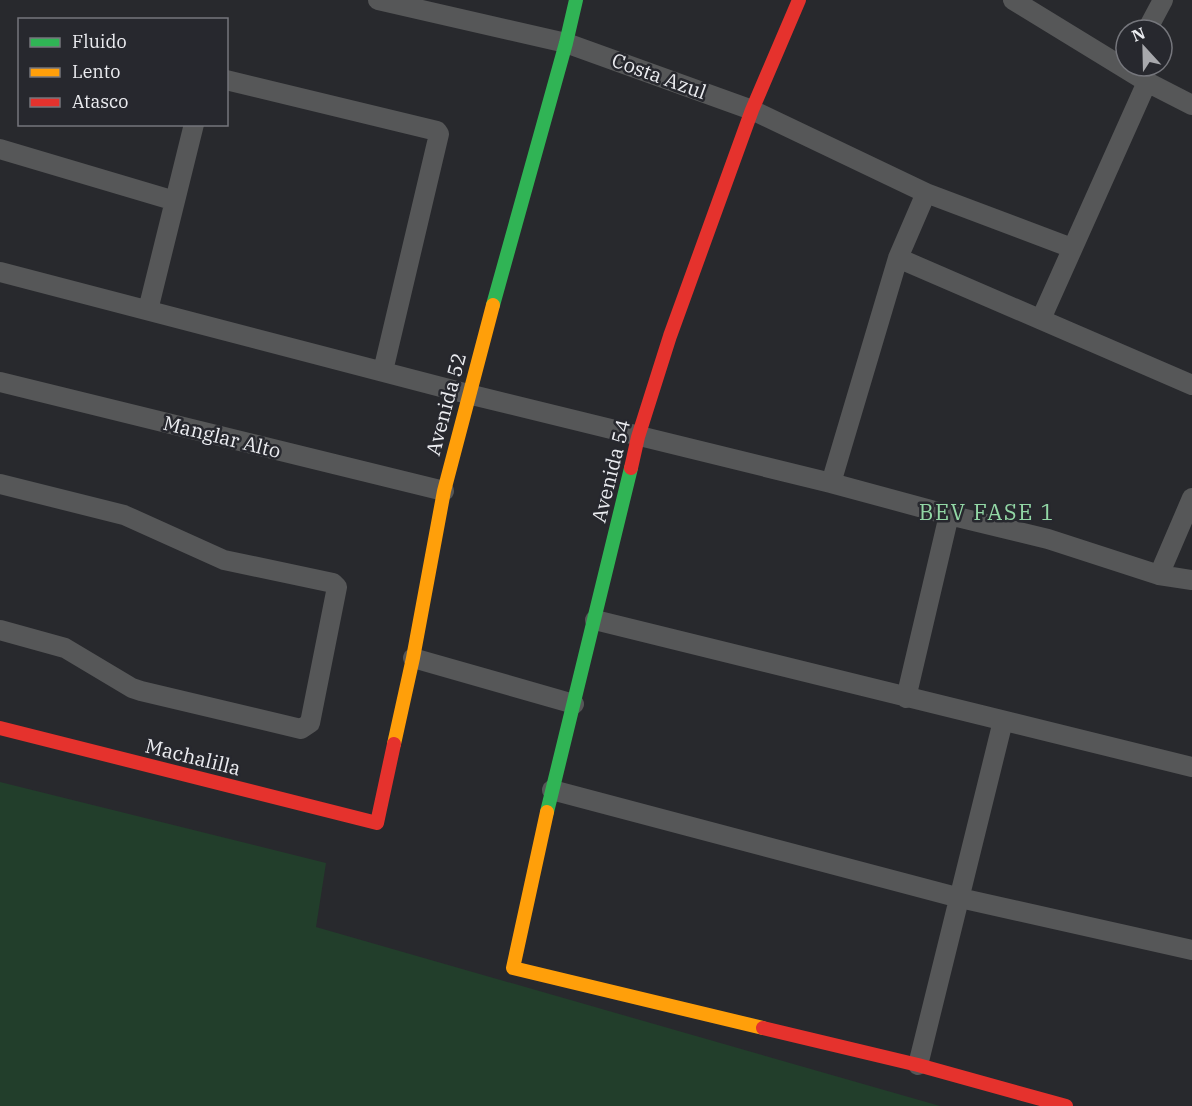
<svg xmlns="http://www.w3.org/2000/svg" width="1192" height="1106" viewBox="0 0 1192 1106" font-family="'IBM Plex Serif',serif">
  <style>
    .green { fill: #223e2b }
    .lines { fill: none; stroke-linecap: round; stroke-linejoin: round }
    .street { stroke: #565758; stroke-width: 20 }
    .fast { stroke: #30b455; stroke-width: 14 }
    .slow { stroke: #ff9f0a; stroke-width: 14 }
    .jam { stroke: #e5322d; stroke-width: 14 }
    .labels { text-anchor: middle; stroke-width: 5; stroke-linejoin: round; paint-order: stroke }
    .street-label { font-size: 20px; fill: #ebecf0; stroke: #27282e }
    .quarter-label { font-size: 22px; letter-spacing: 1.5px; fill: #92d7a5; stroke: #27282e }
  </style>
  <rect width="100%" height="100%" fill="#28292d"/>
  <path class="green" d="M0,782l326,81 -10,64 624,179h-940z"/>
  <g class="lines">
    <path class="street" d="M378,0l188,43 186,67 174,83 146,55
      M1013,0l134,82 45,23
      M1147,30l16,-30
      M226,80l211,51 2,3 -56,237
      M0,149l175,52
      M898,258l294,127
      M0,272l468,122 363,89 118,32 99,24 111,36 33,5
      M148,310l46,-186
      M1041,319l106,-237
      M0,382l444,109
      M831,483l67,-225 28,-65
      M0,484l124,31 100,45 109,23 4,4 -27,136 -9,6 -160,-38 -9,-3 -67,-40 -65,-18
      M1159,575l33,-77
      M595,620l597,147
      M413,658l161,46
      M906,698l43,-183
      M552,790l408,108 232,52
      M918,1065l85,-344"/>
    <path class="fast" d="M493,305l73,-262 10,-43
      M547,812l84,-344"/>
    <path class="slow" d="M394,744l19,-86 31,-167 49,-186
      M547,812l-34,156 250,60"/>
    <path class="jam" d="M631,468l7,-31 32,-101 82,-226 47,-110
      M0,728l377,95 17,-79
      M763,1028l155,37 148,41"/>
  </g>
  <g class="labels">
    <g class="street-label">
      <text transform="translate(659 76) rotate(20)" y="7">Costa Azul</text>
      <text transform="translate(446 404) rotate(-75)" y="7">Avenida 52</text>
      <text transform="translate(222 437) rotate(14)" y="7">Manglar Alto</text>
      <text transform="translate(611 471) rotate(-76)" y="7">Avenida 54</text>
      <text transform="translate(193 757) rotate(14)" y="7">Machalilla</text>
    </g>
    <g class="quarter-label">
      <text x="987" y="520">BEV FASE 1</text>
    </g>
  </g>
  <rect x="18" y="18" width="210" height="108" fill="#27282e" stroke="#75767c" stroke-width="1.5"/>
  <rect x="30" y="38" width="30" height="9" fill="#30b455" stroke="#75767c" stroke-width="1.5"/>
  <text x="72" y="48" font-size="18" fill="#ebecf0">Fluido</text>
  <rect x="30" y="68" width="30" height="9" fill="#ff9f0a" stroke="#75767c" stroke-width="1.5"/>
  <text x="72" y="78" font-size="18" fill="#ebecf0">Lento</text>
  <rect x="30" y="98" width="30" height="9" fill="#e5322d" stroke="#75767c" stroke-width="1.5"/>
  <text x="72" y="108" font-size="18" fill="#ebecf0">Atasco</text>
  <g transform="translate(1144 48) rotate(338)"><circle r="28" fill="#27282e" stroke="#75767c" stroke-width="1.5"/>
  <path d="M0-4.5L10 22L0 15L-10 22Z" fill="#a7a8ac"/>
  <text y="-9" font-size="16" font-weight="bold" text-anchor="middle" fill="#ebecf0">N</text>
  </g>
</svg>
